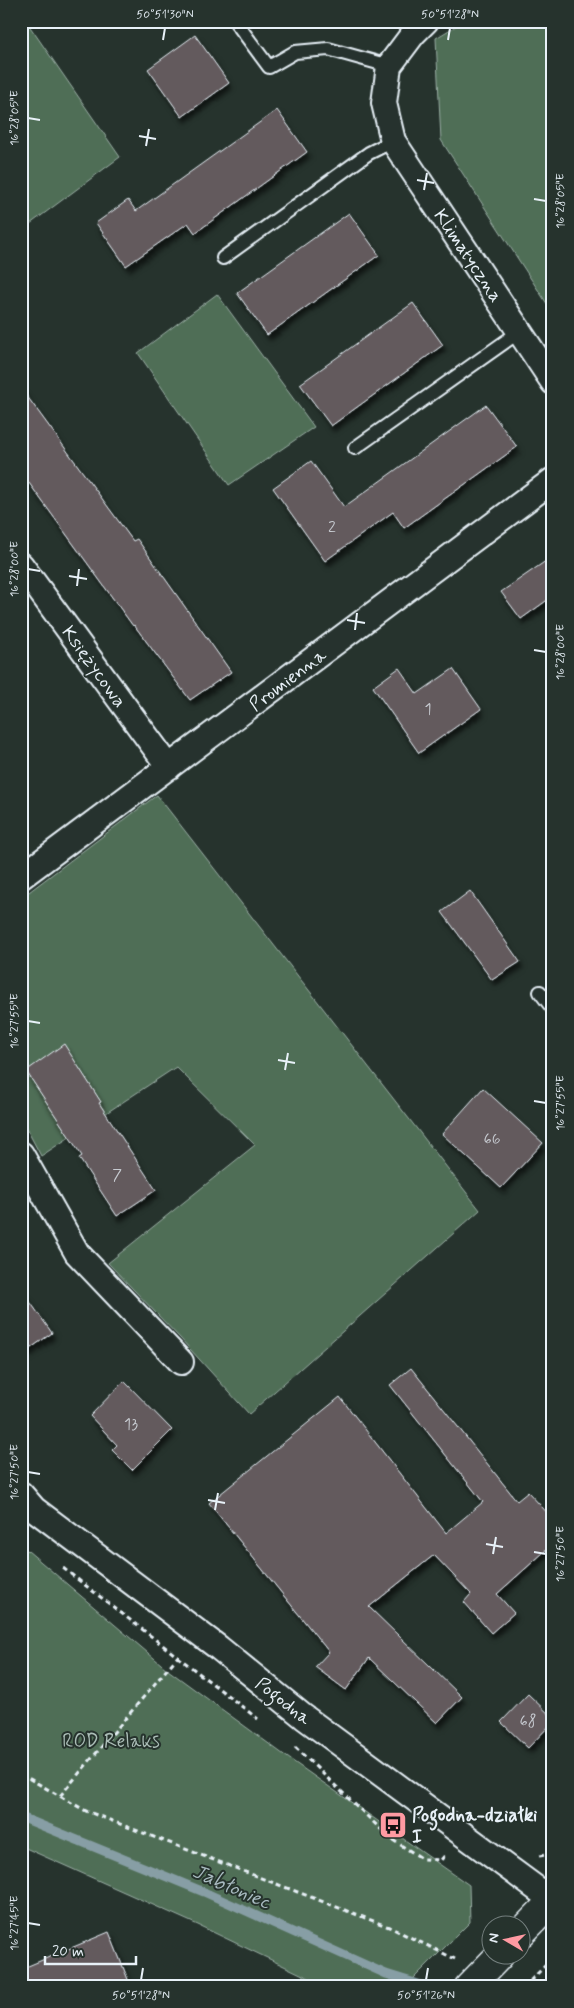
<svg xmlns="http://www.w3.org/2000/svg" width="574" height="2008" viewBox="0 0 574 2008" font-family="Mynerve,sans-serif">
  <style>
    .green { fill: #4f6e56; stroke: #9cb0a7 }
    .lines { fill: none; stroke-linecap: round; stroke-linejoin: round }
    .stream { stroke: #879ea5; stroke-width: 9 }
    .building { fill: #645a5d; stroke: #e8f1f8; filter: url(#shadow) }
    .lane-casing { stroke: #e8f1f8; stroke-width: 16 }
    .street-casing { stroke: #e8f1f8; stroke-width: 28 }
    .secondary-casing { stroke: #e8f1f8; stroke-width: 31 }
    .path { stroke: #e8f1f8; stroke-width: 3; stroke-dasharray: 5 4; stroke-linecap: butt }
    .lane { stroke: #26332d; stroke-width: 12 }
    .street { stroke: #26332d; stroke-width: 24 }
    .secondary { stroke: #26332d; stroke-width: 28 }
    .ticks { fill: none; stroke: #e8f1f8; stroke-width: 2 }
    .labels { text-anchor: middle; stroke-width: 4; stroke-linejoin: round; paint-order: stroke }
    .number-label { font-size: 16px; fill: #c7cbd1 }
    .street-label { font-size: 19px; fill: #e8f1f8; stroke: #26332d }
    .park-label { font-size: 19px; fill: #abbdb7; stroke: #26332d }
    .poi-label { font-size: 19px; font-weight: bold; fill: #e8f1f8; stroke: #26332d; text-anchor: start }
    .water-label { font-size: 20px; font-style: italic; fill: #a8bac0; stroke: #26332d }
    .neatline { fill: none; stroke: #e8f1f8; stroke-width: 2 }
    .ticks-label { font-size: 12px; text-anchor: middle; fill: #e8f1f8 }
  </style>
  <defs>
    <filter id="shadow"><feDropShadow dx="3" dy="5.5" stdDeviation="2.5" flood-color="#0009"/></filter>
  </defs>
  <rect width="100%" height="100%" fill="#26332d"/>
  <filter id="ink" filterUnits="userSpaceOnUse"><feTurbulence type="fractalNoise" baseFrequency=".02" numOctaves="2"/><feDisplacementMap in="SourceGraphic" scale="10" xChannelSelector="R" yChannelSelector="G"/><feConvolveMatrix kernelMatrix="1 2 1 2 8 2 1 2 1" color-interpolation-filters="sRGB"/></filter>
  <g filter="url(#ink)">
    <path class="green" d="M21,21h5l94,136 -98,73z
      M464,21h89v292l-112,-173 -5,-102z
      M217,294l97,133 -85,58 -91,-132z
      M157,795l323,415 -231,204 -69,-76 -72,-75 147,-118 -79,-78 -135,89 -20,-38v-220z
      M21,1545l147,125 123,90 178,125 1,37 -65,65h-77l-130,-62 -177,-79z"/>
    <g class="lines">
      <path class="stream" d="M21,1817l183,75 182,82 42,13"/>
    </g>
    <path class="building" d="M195,35l34,48 -47,34 -34,-48z
      M277,110l30,42 -112,81 -7,-10 -62,43 -30,-43 32,-23 8,11z
      M349,213l30,42 -112,80 -30,-42z
      M413,303l30,42 -112,81 -31,-42z
      M21,388l112,153 4,-2 94,133 -41,28 -56,-75 -1,1 -112,-154z
      M486,405l31,42 -113,81 -11,-16 -68,49 -52,-73 38,-27 33,46z
      M553,556v40l-32,23 -20,-27z
      M399,668l18,26 36,-25 28,40 -62,44 -46,-66z
      M470,891l50,71 -28,18 -50,-68z
      M64,1044l37,58 -2,1 57,87 -39,26 -38,-58 3,-2 -56,-85z
      M483,1088l60,55 -42,45 -59,-54z
      M21,1289l31,44 -31,22z
      M411,1368l106,133 11,-9 25,27v25l-56,50 17,19 -23,20 -27,-31 7,-8 -37,-39 -65,52 93,90 -25,26 -68,-65 -23,32 -31,-23 14,-15 -120,-149 131,-106 106,136 37,-31 -93,-117z
      M124,1381l48,49 -40,40 -20,-20 5,-5 -27,-29z
      M528,1694l25,24v4l-25,26 -27,-26z
      M109,1932l22,55h-110v-18z"/>
    <g class="lines">
      <g class="lane-casing">
        <path id="lane" d="M235,21l34,46 26,-15 33,-3 61,17
          M223,258l146,-105 24,-12
          M355,448l164,-116
          M540,992l13,17"/>
      </g>
      <g class="street-casing">
        <path id="street" d="M426,21l-13,13 -24,32 -5,37 9,38 160,241
          M21,565l148,202
          M21,877l532,-397
          M21,1154l56,99 104,109
          M21,1494l13,15 185,139 85,69 248,183"/>
      </g>
      <g class="secondary-casing">
        <path id="secondary" d="M522,1932l31,-32
          M469,1987l30,-31"/>
      </g>
      <path class="path" d="M63,1568l195,151
        M295,1747l96,92 32,20 18,1 5,-6
        M21,1774l65,37 303,116 66,32
        M60,1796l119,-141
        M539,1856l14,-2
        M524,1987l29,-29"/>
      <use href="#lane" class="lane"/>
      <use href="#street" class="street"/>
      <use href="#secondary" class="secondary"/>
    </g>
  </g>
  <path class="ticks" d="M163,40l2,-12M448,40l2,-12M28,118l12,2M139,136l17,3M146,146l3,-17M417,180l17,3M424,190l3,-17M534,199l12,2M28,569l12,2M69,576l18,3M77,586l2,-17M347,620l18,3M355,630l2,-17M534,650l12,2M28,1021l12,2M278,1060l17,3M285,1070l3,-17M534,1101l12,2M28,1472l12,2M208,1500l17,3M215,1510l3,-17M486,1544l17,3M534,1552l12,2M493,1554l3,-17M28,1923l12,2M141,1980l2,-12M426,1980l2,-12"/>
  <defs>
    <g id="bus-square" transform="scale(1.4375)"><rect x="-9" y="-9" width="18" height="18" rx="4" fill="#ff9aa2" stroke="#26332d"/><path d="M-5-6H5V4H4V6H2V4H-2V6H-4V4H-5ZM-3.5-4V0h7V-4ZM-3.5 1.2v1.5H-2V1.2ZM2 1.2v1.5H3.5V1.2Z" fill="#111"/></g>
  </defs>
  <g fill-rule="evenodd">
    <use href="#bus-square" x="393" y="1825"/>
  </g>
  <g class="labels">
    <g class="number-label">
      <text x="332" y="532">2</text>
      <text x="428" y="714">1</text>
      <text x="492" y="1144">66</text>
      <text x="117" y="1180">7</text>
      <text x="131" y="1429">13</text>
      <text x="528" y="1726">68</text>
    </g>
    <g class="street-label">
      <text transform="translate(469 255) rotate(56)" y="7">Klimatyczna</text>
      <text transform="translate(95 666) rotate(54)" y="7">Księżycowa</text>
      <text transform="translate(287 679) rotate(-37)" y="7">Promienna</text>
      <text transform="translate(284 1700) rotate(38)" y="7">Pogodna</text>
    </g>
    <g class="park-label">
      <text x="111" y="1747">ROD Relaks</text>
    </g>
    <g class="poi-label">
      <text x="412" y="1821">Pogodna-działki<tspan x="412" dy="22">I</tspan></text>
    </g>
    <g class="water-label">
      <text transform="translate(232 1886) rotate(24)" y="7">Jabłoniec</text>
    </g>
  </g>
  <rect width="574" height="2008" fill="none" stroke="#26332d" stroke-width="55"/>
  <g transform="translate(506 1940) rotate(279)"><circle r="24" fill="#26332d" stroke="#747f7e"/>
  <path d="M0-4L9 19L0 12L-9 19Z" fill="#ff9aa2"/>
  <text y="-8" font-size="14" font-weight="bold" text-anchor="middle" fill="#e8f1f8">N</text>
  </g>
  <path d="M45 1956v8h91v-8" fill="none" stroke="#e8f1f8" stroke-width="2.5"/>
  <text x="52" y="1956" font-size="15" fill="#e8f1f8" stroke="#26332d" stroke-width="4" paint-order="stroke">20 m</text>
  <rect x="28" y="28" width="518" height="1952" class="neatline"/>
  <g class="ticks-label">
    <text x="165" y="18">50°51'30"N</text>
    <text x="450" y="18">50°51'28"N</text>
    <text transform="translate(14 118) rotate(-90)" y="4">16°28'05"E</text>
    <text transform="translate(560 201) rotate(-90)" y="4">16°28'05"E</text>
    <text transform="translate(14 569) rotate(-90)" y="4">16°28'00"E</text>
    <text transform="translate(560 652) rotate(-90)" y="4">16°28'00"E</text>
    <text transform="translate(14 1021) rotate(-90)" y="4">16°27'55"E</text>
    <text transform="translate(560 1103) rotate(-90)" y="4">16°27'55"E</text>
    <text transform="translate(14 1472) rotate(-90)" y="4">16°27'50"E</text>
    <text transform="translate(560 1554) rotate(-90)" y="4">16°27'50"E</text>
    <text transform="translate(14 1923) rotate(-90)" y="4">16°27'45"E</text>
    <text x="141" y="1999">50°51'28"N</text>
    <text x="426" y="1999">50°51'26"N</text>
  </g>
</svg>
